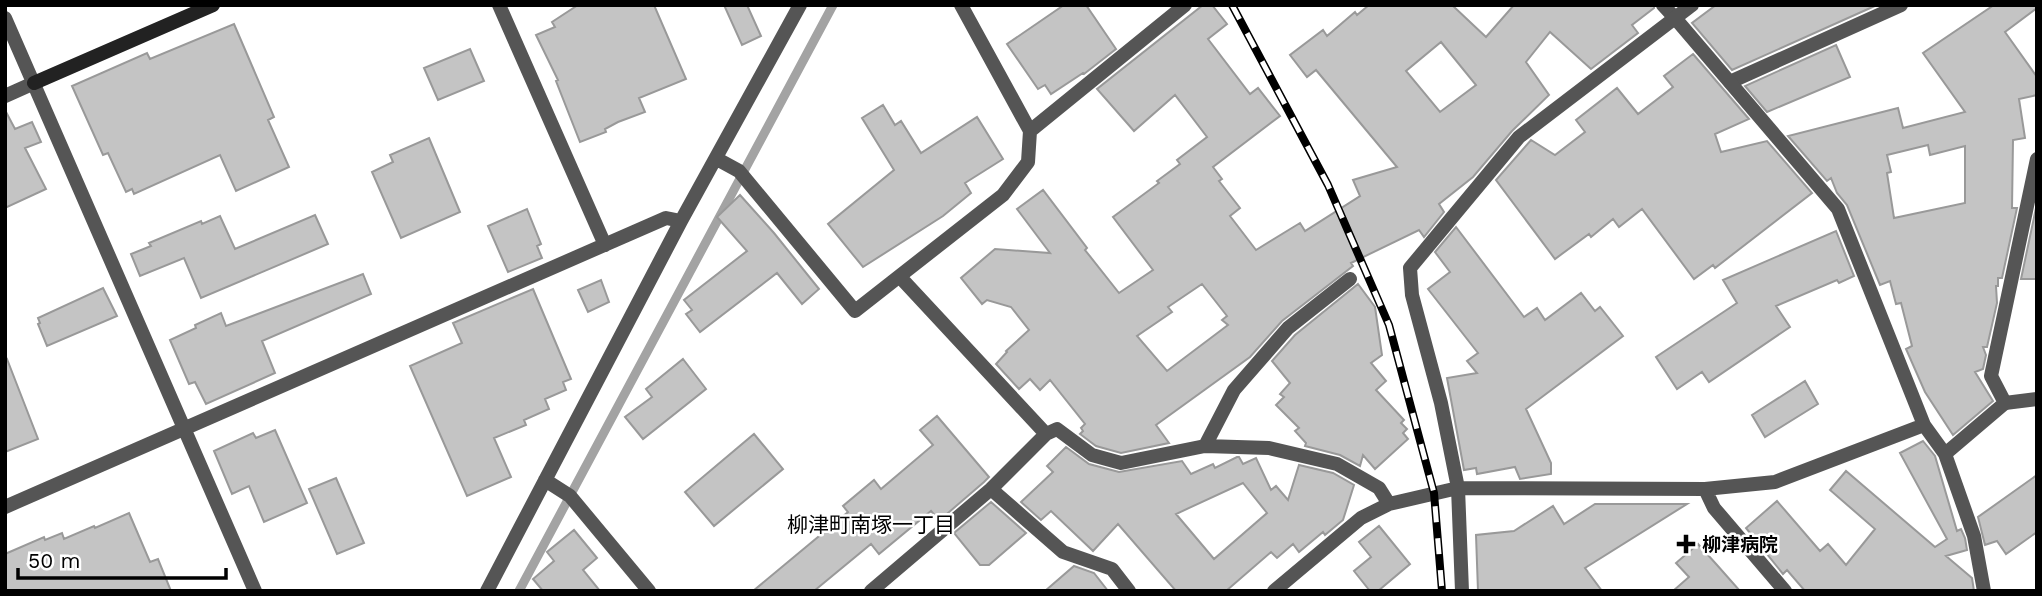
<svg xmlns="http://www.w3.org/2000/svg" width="2042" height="596" viewBox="0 0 2042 596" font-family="'Work Sans','Noto Sans JP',sans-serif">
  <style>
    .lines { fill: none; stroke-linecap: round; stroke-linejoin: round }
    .stream { stroke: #a3a3a3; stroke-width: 9 }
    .building { fill: #c4c4c4; stroke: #999; stroke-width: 2; fill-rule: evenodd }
    .lane { stroke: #555; stroke-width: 14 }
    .street { stroke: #555; stroke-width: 14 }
    .secondary { stroke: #222; stroke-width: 14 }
    .rail-casing { stroke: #000; stroke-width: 8 }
    .rail { stroke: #fff; stroke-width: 5; stroke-dasharray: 16; stroke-linecap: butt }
    .poi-dot { fill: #000; stroke: #fff; stroke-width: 2.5 }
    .labels { text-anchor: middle; stroke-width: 5; stroke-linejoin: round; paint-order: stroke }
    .poi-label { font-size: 19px; font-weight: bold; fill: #000; stroke: #fff; text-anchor: start }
    .neighbourhood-label { font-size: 21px; fill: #000; stroke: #fff }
  </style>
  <rect width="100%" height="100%" fill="#fff"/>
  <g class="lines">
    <path class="stream" d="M519,591l314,-586"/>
  </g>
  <path class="building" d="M578,5h76l32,74 -47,19 6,14 -27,10 -13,7 1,3 -26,10 -24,-61 2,-1 -22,-45 19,-8 -3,-5z
    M724,5h23l14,31 -19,9z
    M1064,5h22l30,44 -32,25 -1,-1 -32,21 -6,-9 -7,4 -31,-45z
    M1203,5h9l15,19 -19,15 42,55 8,-6 22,28 -67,51 9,12 -3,2 21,27 -10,8 26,34 44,-27 5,8 55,-35 -7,-16 44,-13 -81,-97 -9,7 -17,-22 33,-25 4,6 28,-24 2,3 12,-10h83l34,32 28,-32h140v3l-22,17 6,8 -47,36 -41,-37 -24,30 23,33 -37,36 -39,46 -34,27 5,8 -20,25 -5,-7 -68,33 2,3 -71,55 -32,36 -94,68 13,18 -48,10 -25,-7 -16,-12 3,-3 -2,-3 4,-4 -35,-44 -10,10 -10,-11 -11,10 -23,-25 11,-12 -1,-1 23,-21 -18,-23 -24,-7 -5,4 -21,-26 34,-29 55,4 -33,-44 26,-19 44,58 -2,2 34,43 34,-23 -40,-53 46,-34 -2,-2 23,-17 -3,-4 30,-23 -32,-42 -41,36 -37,-42zM1441,42l35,43 -36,27 -34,-41zM1202,284l25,32 -5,4 6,5 -61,46 -30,-35 35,-24 -4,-5z
    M1716,5h161l-145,65 -40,-47z
    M1994,5h43v3l-32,24 32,45v18l-18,4 6,39 -12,2 -1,68h5l-15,70h-4v8h-2l1,17 -10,44h-4l3,8 -3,14 -8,3 18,29 -40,34 -28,-43 -19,-43 6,-3 -11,-43 -5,1 -6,-23 -10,4 -33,-80 -10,-12 -6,-15 -4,3 -39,-45 110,-28 5,20 62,-16 -42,-59zM1928,145l2,10 35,-9v57l-71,15 -7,-45 4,-1 -4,-17z
    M234,24l40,93 -6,3 21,47 -53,24 -16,-36 -86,39 -2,-5 -6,3 -18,-39 -5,2 -31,-69 75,-33 3,6z
    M1836,45l14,32 -83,35 -22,-26z
    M470,49l14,32 -46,19 -14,-32z
    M1693,54l56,65 -34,15 6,18 46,-11 45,52 -97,75 -2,-3 -19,14 -52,-70 -23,18 -6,-8 -22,18 -2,-3 -34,25 -59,-79 35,-40 24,15 30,-23 -9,-12 41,-32 21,26 35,-27 -9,-11z
    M883,105l12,20 6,-4 20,32 56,-36 26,42 -38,24 6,10 -28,23 -80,51 -35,-43 66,-54 -32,-52z
    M5,110l10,19 17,-7 9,20 -16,6 21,41 -41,19z
    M429,138l31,74 -59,26 -29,-66 21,-10 -3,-7z
    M740,195l34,38 45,56 -17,15 -25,-31 -77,59 -14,-18 6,-4 -8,-10 63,-49 -30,-34z
    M2036,208l1,71h-16z
    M527,209l14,35 -4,2 5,12 -34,14 -20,-46z
    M315,215l13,29 -127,54 -17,-40 -44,18 -9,-22 20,-8 -2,-3 52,-22 1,3 18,-8 15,33z
    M1456,227l68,90 13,-9 8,12 36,-27 14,18 5,-4 23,29 -97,73 25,54v11l-31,5 -5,-12 -38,7 -1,-6 -12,2 -17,-92 30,-5 -10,-12 11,-8 -50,-64 22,-17 -15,-20z
    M1836,231l18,45 -15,7 -2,-3 -61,26 14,21 -81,55 -7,-10 -25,17 -21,-32 81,-54 -14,-23z
    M363,274l8,20 -109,47 13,32 -69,31 -11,-22 -6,2 -19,-44 26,-12 -1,-3 26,-12 5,13z
    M601,280l8,22 -21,10 -10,-22z
    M1358,284l17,23 7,48 -11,8 15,18 -10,9 28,30 -3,3 6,6 -4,4 5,6 -33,30 -12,-14 -3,11 -20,-11 -35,-9 1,-3 -11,-12 4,-3 -23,-23 8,-8 -4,-3 10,-11 -18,-22 23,-26z
    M103,288l14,28 -70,30 -9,-22 2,-1 -2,-5z
    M533,289l38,90 -8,3 3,8 -21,9 4,10 -25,11 2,5 -32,13 17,39 -44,19 -57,-130 52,-23 -9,-20z
    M7,359l31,80 -33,13v-92z
    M683,359l23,30 -63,50 -18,-22 27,-20 -6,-8z
    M1805,381l13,23 -53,33 -13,-22z
    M937,416l52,61 -5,5 -43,37h-3l-7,-8 -52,43 -8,-10 -57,47h-61l95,-79 -5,-6 31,-26 7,9 52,-44 -13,-15z
    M275,430l32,73 -43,19 -15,-36 -17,8 -18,-43 39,-18 3,5z
    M754,434l29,35 -69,57 -29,-34z
    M1923,441l12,15 22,75 4,-2 4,9 2,12 -21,6 26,22 2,13h-169l-18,-21 -4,4 -37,-46 31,-27 43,50 8,-7 18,21 29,-36 -45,-39 16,-19 89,76 12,-8 -47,-86z
    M1066,447l23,17 30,8 63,-11 9,13 22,-10 2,4 22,-11h2l4,7 13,-6 15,32 5,-4 12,14 11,-35 34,8 21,12 -11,35 -18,15 -2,-3 -24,20 -6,-8 -16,14 -6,-6 -45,39h-50l-58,-67 -25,27 -42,-40 -10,9 -20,-18 32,-30 -6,-6zM1243,483l24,30 -53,46 -38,-45z
    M2037,475v57l-31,22 -9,-13 -12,4 -7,-28z
    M336,478l28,65 -27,11 -28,-65z
    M991,502l35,31 -37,32h-9l-26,-32z
    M1595,504h92l-102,64 17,23h-124l-2,-56 38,-4 39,-25 11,18z
    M129,513l21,49 8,-3 13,32h-166v-37l39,-17 1,3 17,-7 2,6 30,-13 1,2z
    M1379,526l31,38 -32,27h-8l-16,-20 17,-14 -12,-15z
    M574,530l23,28 -14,12 17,21h-57l-10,-12 21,-18 -7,-9z
    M1698,544l19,21 23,26h-67l16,-14 -13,-14z
    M1074,566l20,7 14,18h-63z"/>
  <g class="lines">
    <path class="lane" d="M1663,5l12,13
      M1730,82l171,-77
      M2005,403l32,-4"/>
    <path class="street" d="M499,5l106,240
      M5,18l250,573
      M1675,18l163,191 86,216 21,29 29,82 10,55
      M5,96l29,-13
      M1030,131l155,-126
      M717,159l22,12 116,140 148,-116 25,-33 2,-31 -69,-126
      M900,277l146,157 11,-5 35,26 29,8 84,-17 64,2 68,16 42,24 10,16
      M1205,446l29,-56 54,-62 62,-49
      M1945,454l60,-51 -14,-27 46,-217
      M545,480l25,16 79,95
      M991,489l72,63 49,17 17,22
      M1705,489l9,19 71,83
      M5,507l661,-289 15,3
      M487,591l194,-370 119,-216
      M871,591l120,-102 55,-55
      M1274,591l87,-73 28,-14 69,-16 247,1 70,-7 149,-57
      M1462,591l-4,-103 -17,-85 -29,-108 -2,-27 109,-131 173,-132"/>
    <path class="secondary" d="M34,83l179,-78"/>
    <g class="rail-casing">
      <path id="rail" d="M1232,5l96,180 61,140 45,168 8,98"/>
    </g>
    <use href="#rail" class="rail"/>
  </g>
  <path class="poi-dot" d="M1682.5 533.5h7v7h7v7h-7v7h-7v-7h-7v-7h7z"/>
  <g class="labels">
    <g class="poi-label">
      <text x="1702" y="551">柳津病院</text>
    </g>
    <g class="neighbourhood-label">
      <text x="871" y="532">柳津町南塚一丁目</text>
    </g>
  </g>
  <rect width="2042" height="596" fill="none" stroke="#000000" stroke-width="14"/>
  <path d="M18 568v10h208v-10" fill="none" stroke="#000000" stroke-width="3.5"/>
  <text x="28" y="568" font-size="21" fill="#000000" stroke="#ffffff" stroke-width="5" paint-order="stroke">50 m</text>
</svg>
